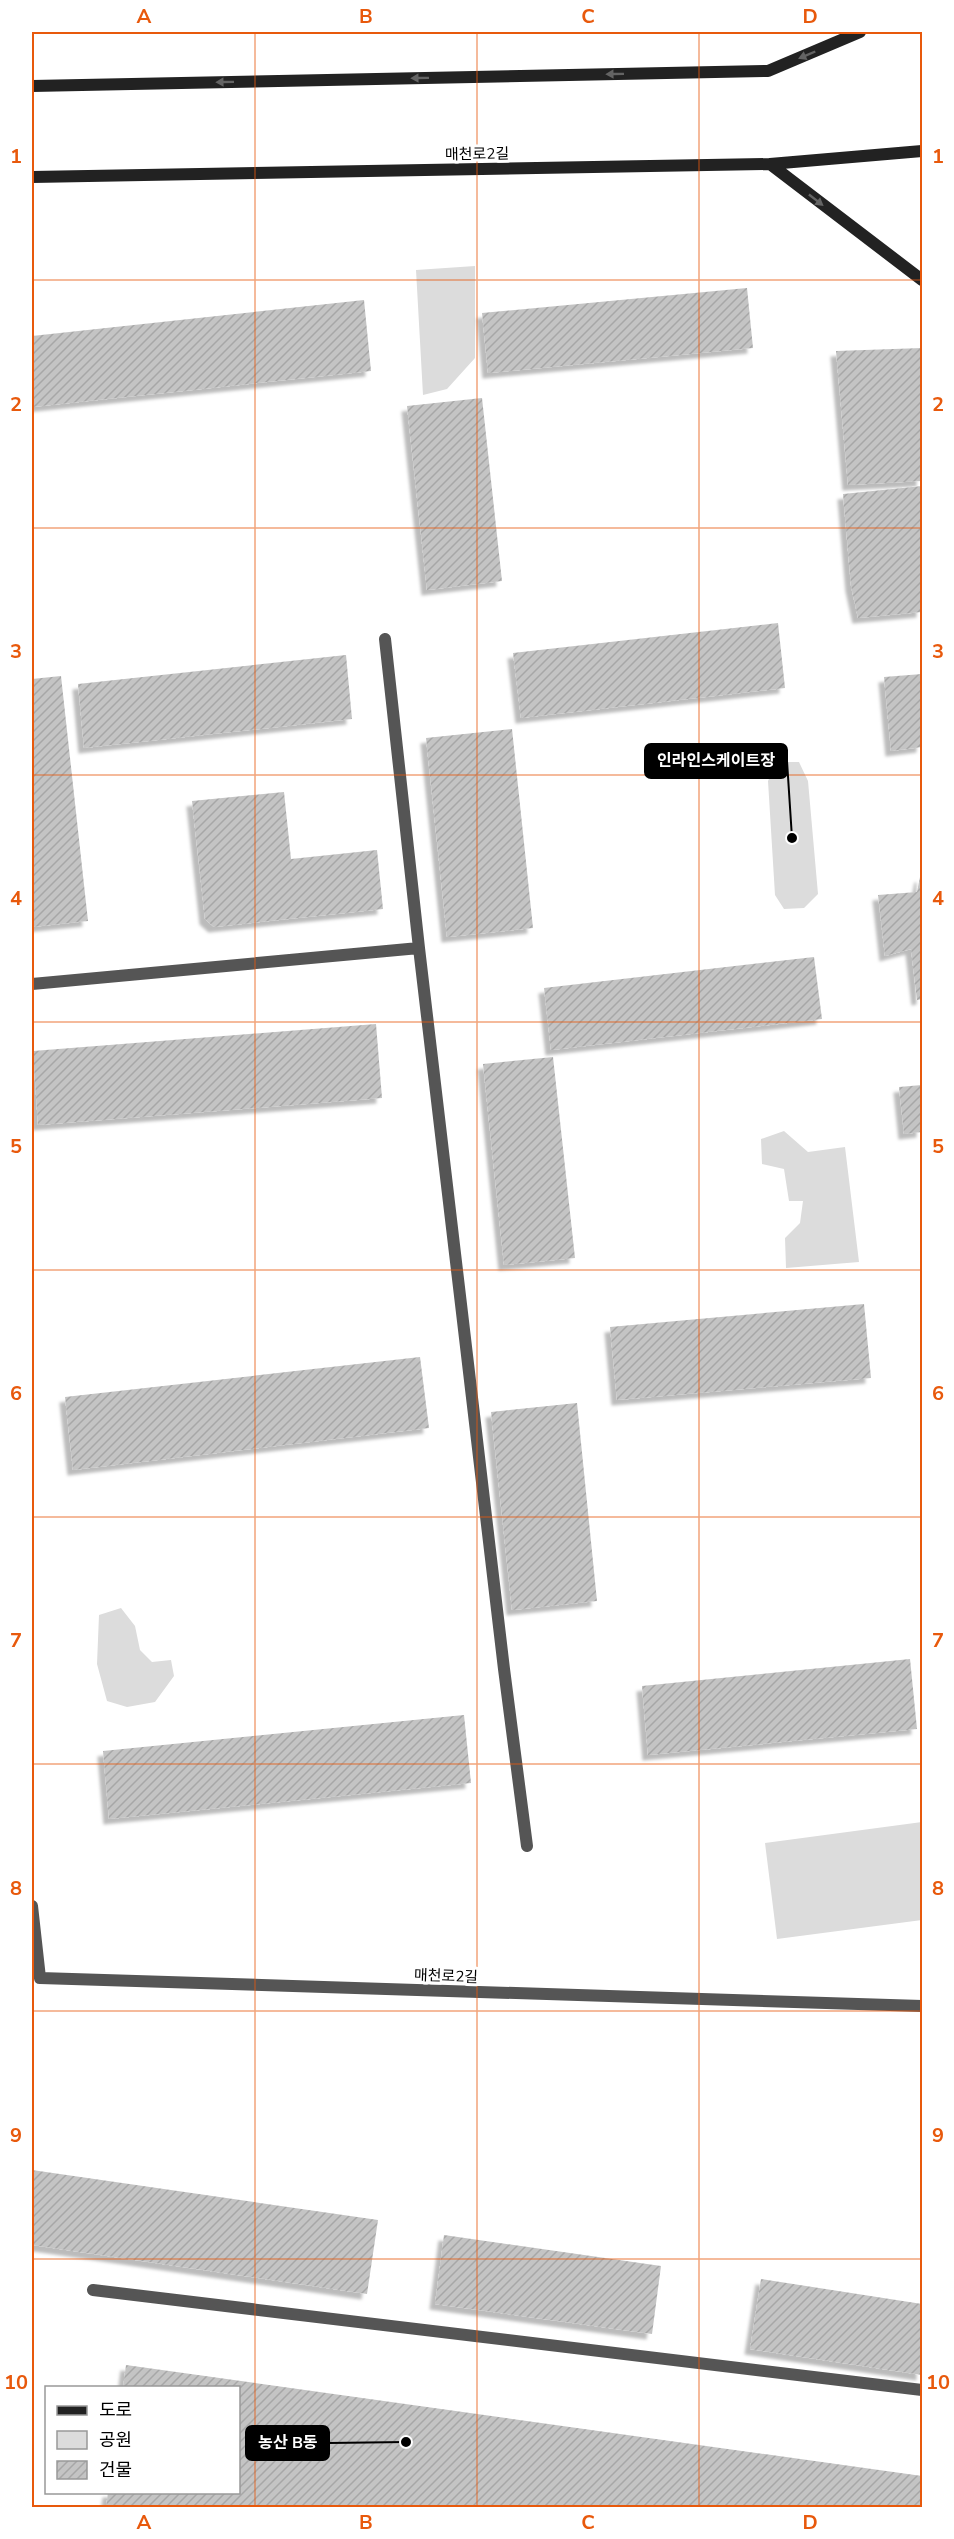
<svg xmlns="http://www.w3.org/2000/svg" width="954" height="2539" viewBox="0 0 954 2539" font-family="'Nunito Sans','Noto Sans KR',sans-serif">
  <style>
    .green { fill: #dcdcdc }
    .building { fill: url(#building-hatch); filter: url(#shadow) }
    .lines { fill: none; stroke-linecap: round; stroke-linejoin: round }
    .lane { stroke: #555; stroke-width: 12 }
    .street { stroke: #555; stroke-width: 12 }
    .secondary { stroke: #222; stroke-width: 12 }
    .oneway { fill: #646464 }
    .grid { fill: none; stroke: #e8590c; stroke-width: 1.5; stroke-opacity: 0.55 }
    .labels { text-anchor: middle; stroke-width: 6; stroke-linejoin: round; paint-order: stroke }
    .street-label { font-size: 15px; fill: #000; stroke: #fff }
    .leader { fill: none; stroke: #000; stroke-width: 2 }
    .callout-dot { fill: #000; stroke: #fff; stroke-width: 2 }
    .callout { fill: #000; stroke: #000; stroke-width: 2 }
    .callout-label { font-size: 16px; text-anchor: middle; font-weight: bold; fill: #fff }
    .neatline { fill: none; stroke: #e8590c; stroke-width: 2 }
    .grid-label { font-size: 20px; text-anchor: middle; font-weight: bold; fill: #e8590c }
  </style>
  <defs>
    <pattern id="building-hatch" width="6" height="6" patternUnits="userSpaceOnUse" patternTransform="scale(1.5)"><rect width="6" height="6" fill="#c4c4c4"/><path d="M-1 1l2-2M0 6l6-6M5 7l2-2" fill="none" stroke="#a7a7a7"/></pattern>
    <filter id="shadow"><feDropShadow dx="-5.5" dy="5.5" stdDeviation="1.5" flood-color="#0004"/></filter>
  </defs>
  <rect width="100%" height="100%" fill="#fff"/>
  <path class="green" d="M475,266v92l-28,31 -24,6 -7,-125z
    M777,762h22l9,19 10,113 -14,14 -20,1 -9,-14 -7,-114z
    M784,1131l24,21 37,-5 14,115 -73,6 -1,-30 15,-15 3,-22h-14l-5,-32 -22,-5 -1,-25z
    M121,1608l14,18 5,24 12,12 19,-2 3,16 -19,26 -28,5 -20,-6 -10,-37 2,-49z
    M922,1822v98l-145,19 -12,-96z"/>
  <path class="building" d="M747,288l6,60 -265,25 -6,-60z
    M364,300l7,71 -339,36v-71z
    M922,348v133l-74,4 -12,-134z
    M482,398l20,183 -75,9 -20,-184z
    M922,486v126l-64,6 -7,-32 -8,-92z
    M778,623l7,65 -264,30 -8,-65z
    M346,655l6,64 -268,29 -6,-64z
    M922,674v73l-31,4 -7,-74z
    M61,676l27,245 -56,6v-248z
    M512,729l21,199 -86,9 -21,-199z
    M284,792l7,67 86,-9 6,59 -169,18 -9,-8 -13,-118z
    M920,877h2v122l-5,1 -6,-51 -26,7 -7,-61 39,-3z
    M814,957l8,62 -271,31 -7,-62z
    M376,1024l6,74 -344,27 -5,-74z
    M553,1057l22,201 -71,7 -21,-201z
    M922,1085v47l-18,2 -5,-47z
    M864,1304l7,74 -254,22 -7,-73z
    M420,1357l9,71 -356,42 -8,-73z
    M577,1403l20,198 -85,9 -21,-198z
    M910,1659l7,70 -269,26 -6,-69z
    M464,1715l7,68 -362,36 -6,-68z
    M32,2170l346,50 -11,74 -335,-49z
    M444,2235l217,31 -9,68 -217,-30z
    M761,2279l161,25v71l-172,-26z
    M126,2365l796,111v32h-816l2,-16h130v-104h-115z"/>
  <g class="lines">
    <path class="lane" d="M419,948l85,721 23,177
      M32,984l387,-36 -34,-309
      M93,2290l829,100"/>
    <path class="street" d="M32,1906l8,72 882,28"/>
    <path class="secondary" d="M32,86l736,-15 92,-39
      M770,164l152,116
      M32,177l738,-13 152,-13"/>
  </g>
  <defs><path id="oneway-solid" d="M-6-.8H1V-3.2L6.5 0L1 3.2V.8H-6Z" transform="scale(1.5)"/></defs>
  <g class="oneway">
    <use href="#oneway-solid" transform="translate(807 55) rotate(157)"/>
    <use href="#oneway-solid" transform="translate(615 74) rotate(179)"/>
    <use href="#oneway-solid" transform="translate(420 78) rotate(179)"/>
    <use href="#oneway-solid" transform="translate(225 82) rotate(179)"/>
    <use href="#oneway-solid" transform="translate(816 200) rotate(38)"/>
  </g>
  <path class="grid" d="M255,32v2476M477,32v2476M699,32v2476M32,280h890M32,528h890M32,775h890M32,1022h890M32,1270h890M32,1517h890M32,1764h890M32,2011h890M32,2259h890"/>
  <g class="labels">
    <g class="street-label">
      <text transform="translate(477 154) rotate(-1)" y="5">매천로2길</text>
      <text transform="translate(446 1976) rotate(2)" y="5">매천로2길</text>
    </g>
  </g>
  <path class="leader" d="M792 838L787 761M406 2442L329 2443"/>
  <g class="callout-dot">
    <circle cx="792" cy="838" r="6"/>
    <circle cx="406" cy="2442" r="6"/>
  </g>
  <g class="callout">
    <rect x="645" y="744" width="142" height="34" rx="6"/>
    <rect x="246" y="2426" width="83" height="34" rx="6"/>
  </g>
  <g class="callout-label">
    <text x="716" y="766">인라인스케이트장</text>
    <text x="288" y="2448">농산 B동</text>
  </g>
  <rect width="954" height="2539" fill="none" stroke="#ffffff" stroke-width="66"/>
  <rect x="45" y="2386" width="195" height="108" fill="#ffffff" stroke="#999999" stroke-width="1.5"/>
  <rect x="57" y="2406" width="30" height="9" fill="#222222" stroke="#999999" stroke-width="1.5"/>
  <text x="99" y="2416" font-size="18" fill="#000000">도로</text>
  <rect x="57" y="2431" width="30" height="18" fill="#dcdcdc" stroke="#999999" stroke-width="1.5"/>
  <text x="99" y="2446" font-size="18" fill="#000000">공원</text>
  <rect x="57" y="2461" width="30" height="18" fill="url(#building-hatch)" stroke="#999999" stroke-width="1.5"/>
  <text x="99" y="2476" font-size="18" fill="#000000">건물</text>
  <rect x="33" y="33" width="888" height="2473" class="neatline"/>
  <g class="grid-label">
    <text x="144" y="23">A</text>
    <text x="366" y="23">B</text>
    <text x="588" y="23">C</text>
    <text x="810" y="23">D</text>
    <text x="16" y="163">1</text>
    <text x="938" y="163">1</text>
    <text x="16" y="411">2</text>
    <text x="938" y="411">2</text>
    <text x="16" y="658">3</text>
    <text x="938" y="658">3</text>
    <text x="16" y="905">4</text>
    <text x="938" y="905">4</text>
    <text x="16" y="1153">5</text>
    <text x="938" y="1153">5</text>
    <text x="16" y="1400">6</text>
    <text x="938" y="1400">6</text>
    <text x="16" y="1647">7</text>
    <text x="938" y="1647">7</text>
    <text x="16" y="1895">8</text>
    <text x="938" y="1895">8</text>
    <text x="16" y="2142">9</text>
    <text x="938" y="2142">9</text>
    <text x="16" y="2389">10</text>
    <text x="938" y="2389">10</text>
    <text x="144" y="2529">A</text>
    <text x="366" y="2529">B</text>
    <text x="588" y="2529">C</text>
    <text x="810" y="2529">D</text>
  </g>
</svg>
